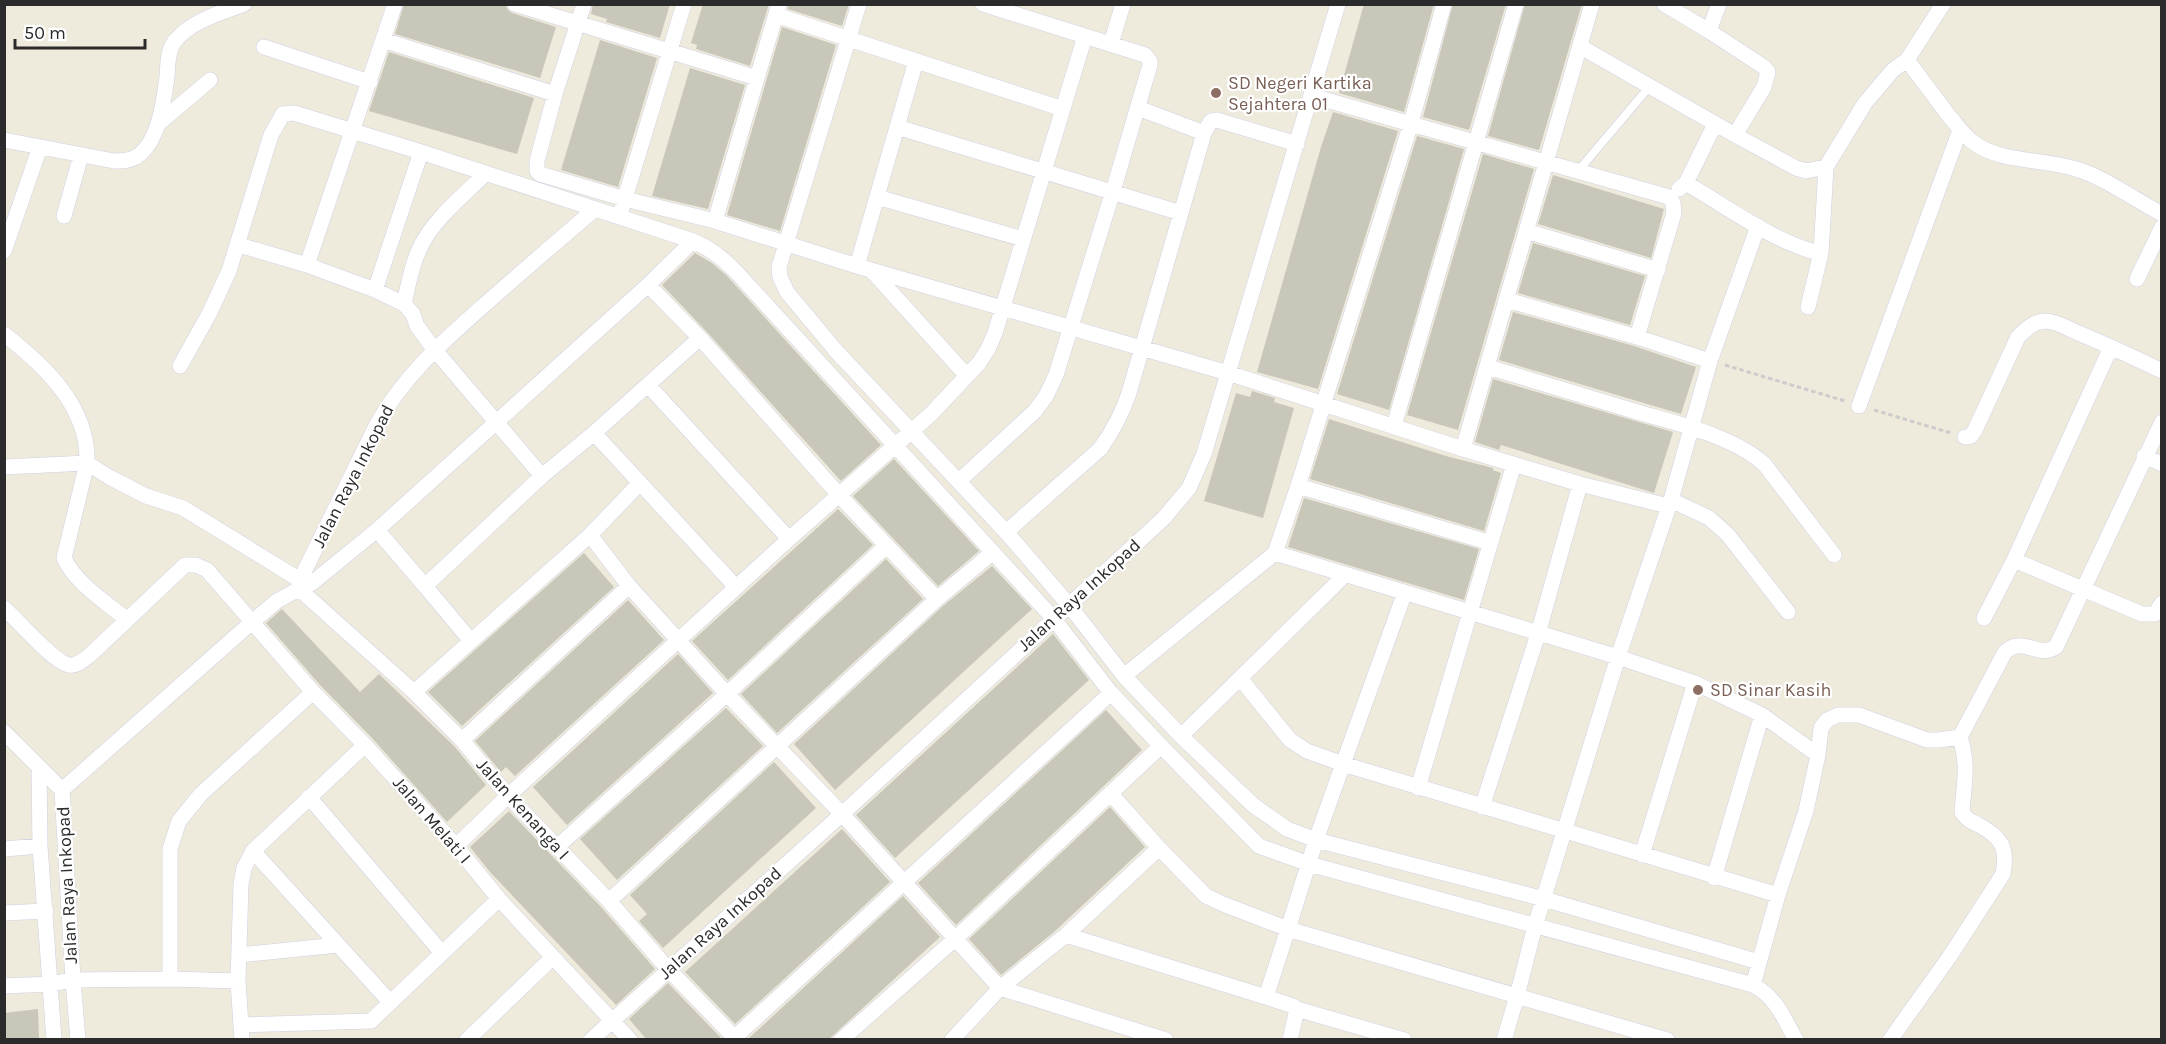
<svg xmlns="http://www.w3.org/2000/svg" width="2166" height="1044" viewBox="0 0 2166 1044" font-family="Karla,sans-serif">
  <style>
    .building { fill: #c9c7ba }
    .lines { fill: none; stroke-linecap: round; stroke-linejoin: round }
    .lane-casing { stroke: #d1d1e5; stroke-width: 9 }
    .street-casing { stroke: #d1d1e5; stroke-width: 16 }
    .path { stroke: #ccc; stroke-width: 3; stroke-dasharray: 4.5 3; stroke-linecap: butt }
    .lane { stroke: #fff; stroke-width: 8 }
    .street { stroke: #fff; stroke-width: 15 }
    .education-dot { fill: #8d6e63; stroke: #fff; stroke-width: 2 }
    .labels { text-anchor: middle; stroke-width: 4.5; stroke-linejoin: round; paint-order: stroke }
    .education-label { font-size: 18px; fill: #785e54; stroke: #fff; text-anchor: start }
    .street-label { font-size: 18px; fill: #2b2b2b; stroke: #fff }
  </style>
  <rect width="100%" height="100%" fill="#eeeadc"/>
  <path class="building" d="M404,4h101l3,6 4,3 44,14 -16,51 -145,-44z
    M593,4h77l-10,34 -54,-16 1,-3 -16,-5z
    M703,4h66l-19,62 -54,-17 1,-4 -6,-2z
    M788,4h61l-7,22 -54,-17z
    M1364,4h70l-30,108 -65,-19z
    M1453,4h53l-37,126 -46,-13z
    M1525,4h57l-43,146 -51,-14z
    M782,27l54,18 -56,186 -53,-16z
    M600,40l57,18 -39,129 -57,-17z
    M389,52l145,46 -17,56 -148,-43z
    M690,68l55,17 -37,124 -56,-13z
    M1333,112l65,19 -80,258 -61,-17 64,-225z
    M1417,136l47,13 -75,261 -52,-16z
    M1483,154l51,15 -76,261 -51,-15z
    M1553,175l111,34 -13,49 -113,-34z
    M1533,243l112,33 -15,49 -112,-32z
    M695,253l17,10 15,13 154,169 -40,36 -134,-149 -45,-47z
    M1513,312l121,34 62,21 -15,47 -182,-54z
    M1493,379l180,53 -19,61 -153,-48 -2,5 -24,-8z
    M1252,391l23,7 -1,4 20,6 -31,110 -59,-17 32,-108 14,4z
    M1329,419l117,37 47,12v2l8,3 -17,58 -174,-52z
    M894,459l85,92 -41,35 -85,-90z
    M1304,498l175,51 -15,51 -176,-53z
    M838,509l35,36 -145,135 -36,-39z
    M584,553l30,34 -152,139 -34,-34z
    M886,559l37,40 -146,134 -36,-39z
    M992,566l40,43 -197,181 -41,-46 149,-138z
    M628,600l36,40 -149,136 -9,-9 -5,5 -26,-31z
    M282,609l78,83 19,-18 76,73 31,38 -39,37 -75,-84 -52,-53 -54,-62z
    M1053,634l36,46 -194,178 -39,-43z
    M678,654l35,39 -146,132 -34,-38z
    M726,708l37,38 -146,134 -37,-41z
    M1106,710l36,40 -186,175 -38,-42z
    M774,762l42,46 -153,140 -24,-27 8,-7 -17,-19z
    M1110,807l35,40 -91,85 -53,43 -32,-36z
    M509,811l93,97 53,61 -39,36 -126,-133 -20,-25z
    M842,829l48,53 -155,142 -50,-52z
    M903,896l37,41 -23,21 -89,82h-81z
    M668,983l55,57h-76l-18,-21z
    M38,1009l1,31h-35v-27z"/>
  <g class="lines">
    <g class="lane-casing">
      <path id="lane" d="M1578,171l72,-85"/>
    </g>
    <g class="street-casing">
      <path id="street" d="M515,4l242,74 22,-74
        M584,4l-29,90 -18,67v10l3,3 85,25 90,22 142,45 371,107 235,76
        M859,4l-80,263 1,10 7,15 50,60 169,180 63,73 55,71 57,60 72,69 34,24 29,11 228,59 215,63
        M1444,4l-33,119 -113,363 -23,67 343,104 53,-157 39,-139 48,-135
        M1592,4l-129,445 117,35 88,22
        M1664,4l45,27 55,36 4,5 -4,15 -29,48 61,33 10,3 20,-4 39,-64 28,-33 14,-10 36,-56
        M776,15l287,94
        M1709,31l10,-27
        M383,40l172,54
        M1111,44l12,-40
        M264,47l106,35
        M1581,47l154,88
        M1907,60c14,19 28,37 42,56 8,9 15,20 25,27 25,19 71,16 102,26 28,8 59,31 86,45
        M1312,96l357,101 4,6 1,10 -37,124
        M1138,108l66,25
        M158,124l52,-44
        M897,127l284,86 23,-80 7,-12 6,-1 80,24
        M4,140l110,21c8,0 15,0 22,-4 23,-14 28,-57 31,-80 1,-11 0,-27 8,-36 16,-20 45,-28 69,-37
        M1686,183c36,21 96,64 135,70l5,-86
        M1679,189l7,-6 29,-59
        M877,197l146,42
        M622,208l62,-204
        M64,216l17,-61
        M715,221l42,-143
        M1526,231l132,39
        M693,241l-45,44 -271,245 -65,53 -13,6 115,103 48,48 46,56 101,105 60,69 68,70
        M239,245l68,20 68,25 29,14 9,10 4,12 17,23 108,127
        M4,251l36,-104
        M307,265l88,-261
        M857,266l59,-205
        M872,271l95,105
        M2137,279l25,-52
        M648,285l52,53 139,157 98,104
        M375,290l46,-138
        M1507,300l130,37 73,24
        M404,304c4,-18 7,-37 15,-54 13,-30 44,-54 67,-77
        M1808,307l13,-54
        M4,334c41,32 85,73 83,129l-23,95c11,25 42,44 62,61
        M180,366l29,-52 20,-43 42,-136 12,-21 11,-1 127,39 272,89c19,8 32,19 46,34l314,343 58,75 50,53 98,100 50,18 444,121c24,13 30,32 43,55
        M1488,367c49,15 97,29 146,44 40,12 101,25 131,54l69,90
        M648,385l141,154
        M1859,406l101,-276
        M1394,426l122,-422
        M594,433l106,-95
        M1965,437l6,-1 4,-6 43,-93c8,-8 15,-15 27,-16 11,0 22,7 31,11 29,12 57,25 86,39
        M2144,456l18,8
        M4,467l83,-4 22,14 37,19 37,12 117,72
        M959,481l76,-70 11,-15 10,-21 57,-184 37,-126v-4l-5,-6 -162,-51
        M1298,486l193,57
        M1671,500l38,18 19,17 60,77
        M377,530l48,56 117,-110 52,-43 142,154
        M1006,532l94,-83c13,-18 22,-35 29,-56l52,-180
        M590,535l39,51 98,108 115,120 158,174 166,52
        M2014,560l128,54h13l7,-11
        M425,586l46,55
        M1405,592l-62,172 435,131 28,-84 12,-56 3,-27 6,-8 11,-5h21l68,25h12l21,-3 45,-85c18,-17 32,7 51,-5l106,-225
        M4,608c14,12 49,54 65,57 8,2 15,-6 21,-10l95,-90h11l11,5 106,122 52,53 91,101 43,53 131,141
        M1984,618l30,-58 97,-213
        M1124,676l151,-123
        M414,692l176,-157 49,-51
        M4,732l58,58 11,190 5,60
        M1181,736l164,-161
        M462,740l167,-154
        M39,767l1,79 14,194
        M1418,788l96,-324
        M62,790l190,-168 25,-21 22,-12 1,-9 75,-152c28,-53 71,-89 116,-129 34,-30 69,-60 104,-90
        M1111,794l48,54
        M309,797l133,156
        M1482,807l56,-173 42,-150
        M456,846l52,-50 281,-257 142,-125 48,-51 9,-14 7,-16 90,-297
        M557,847l170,-153 159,-148
        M4,849l36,-3
        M253,851l137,151
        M1642,855l53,-172
        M1714,878l48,-163
        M609,901l328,-302 56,-47
        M4,913l42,-2
        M1066,935l200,62
        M239,955l99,-10
        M170,979v-130l9,-28 22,-27 112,-102
        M1753,985l25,-90
        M4,986l46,-2 23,-4 97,-1 68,2
        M1297,1009l107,31
        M241,1025l130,-4 128,-122
        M735,1037l376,-344
        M242,1040l-4,-59 3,-97 3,-16 9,-17 112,-106
        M467,1040l86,-83
        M591,1040l251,-226 322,-296 25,-30 15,-34 134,-450
        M841,1040l114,-101 206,-193
        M952,1040l48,-52 66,-53 93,-87 47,48 17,8 65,25 28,-89 27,-76 -36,-13 -17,-11 -50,-62
        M1290,1040l7,-31 -4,-3 -27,-9 22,-68 379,111
        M1504,1040l13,-44 18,-70 83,-269 77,26 67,32 56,40
        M1890,1040l60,-84 53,-82c5,-28 -2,-37 -26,-50 -7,-3 -11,-5 -15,-12 2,-29 7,-46 -2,-75"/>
    </g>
    <path class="path" d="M1725,365l120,36
      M1874,410l77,23"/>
    <use href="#lane" class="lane"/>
    <use href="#street" class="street"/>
  </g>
  <g class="education-dot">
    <circle cx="1216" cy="93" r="6"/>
    <circle cx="1698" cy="690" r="6"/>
  </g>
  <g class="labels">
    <g class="education-label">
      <text x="1228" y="89">SD Negeri Kartika<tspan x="1228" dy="21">Sejahtera 01</tspan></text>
      <text x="1710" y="696">SD Sinar Kasih</text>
    </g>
    <g class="street-label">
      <text transform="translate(353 476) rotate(-63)" y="6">Jalan Raya Inkopad</text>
      <text transform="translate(1079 595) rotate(-42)" y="6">Jalan Raya Inkopad</text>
      <text transform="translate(523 809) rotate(48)" y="6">Jalan Kenanga I</text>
      <text transform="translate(432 820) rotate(49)" y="6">Jalan Melati I</text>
      <text transform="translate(67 885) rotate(-93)" y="6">Jalan Raya Inkopad</text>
      <text transform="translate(720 923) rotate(-42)" y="6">Jalan Raya Inkopad</text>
    </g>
  </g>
  <rect width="2166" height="1044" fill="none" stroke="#2b2b2b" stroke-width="12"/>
  <path d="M15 39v9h130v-9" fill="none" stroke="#2b2b2b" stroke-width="3"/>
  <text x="24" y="39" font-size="18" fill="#2b2b2b" stroke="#ffffff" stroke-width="4.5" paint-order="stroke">50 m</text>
</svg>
